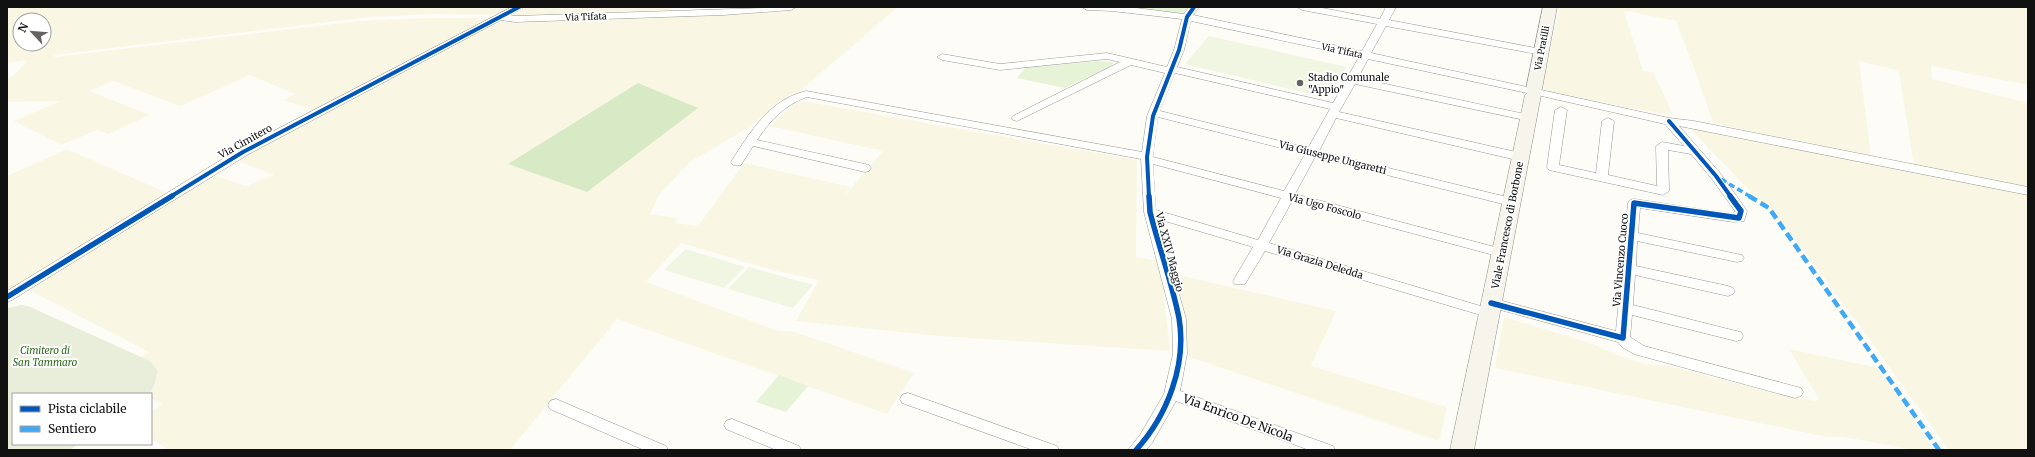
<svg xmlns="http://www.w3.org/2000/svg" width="2035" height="457" viewBox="0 0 2035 457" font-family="Merriweather,serif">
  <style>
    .farmland { fill: #f9f7e4; fill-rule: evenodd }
    .green { fill: #e7f3d7 }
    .forest { fill: #d8eac5 }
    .cemetery { fill: #e9eedb }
    .pitch { fill: #f0f6e1 }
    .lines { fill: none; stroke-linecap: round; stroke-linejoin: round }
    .street-casing { stroke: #979795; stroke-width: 1 }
    .secondary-casing { stroke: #8e8d8b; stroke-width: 1 }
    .street { fill: #fffffe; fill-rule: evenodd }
    .secondary { fill: #f6f4eb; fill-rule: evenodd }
    .quiet-far1 { stroke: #3fa9f5; stroke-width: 3.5; stroke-dasharray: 6 3.5; stroke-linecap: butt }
    .quiet { stroke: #3fa9f5; stroke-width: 4.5; stroke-dasharray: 9 4.5; stroke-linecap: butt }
    .cycleway-far1-casing { stroke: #fff; stroke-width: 6 }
    .cycleway-casing { stroke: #fff; stroke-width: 8 }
    .cycleway-far1 { stroke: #0057b8; stroke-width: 4 }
    .cycleway { stroke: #0057b8; stroke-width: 5.5 }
    .poi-dot { fill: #646362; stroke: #fff; stroke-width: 1.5 }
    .labels { text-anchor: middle; stroke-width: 4; stroke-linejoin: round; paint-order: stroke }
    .far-street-label { font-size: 9px; fill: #111; stroke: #fff }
    .poi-label { font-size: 10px; fill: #111; stroke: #fff; text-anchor: start }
    .street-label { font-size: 10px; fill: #111; stroke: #fff }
    .park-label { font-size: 10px; font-style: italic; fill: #2f6b1f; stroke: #fff }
    .near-street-label { font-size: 12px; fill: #111; stroke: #fff }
  </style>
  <rect width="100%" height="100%" fill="#fdfcf7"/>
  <path class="farmland" d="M17,7h495l-17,8 -62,-1 -63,3 -317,38 2,2 305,-36 68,-3h54l7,2 -176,90 -30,-10 12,-6 -45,-19 -70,31 -67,-25 -24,10 61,24 -42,19 -11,-4 -36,15 -47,-24 47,-20 -54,1v-25l6,-1 15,-16 -21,3v-55zM20,20h24v24h-24z
    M521,7h153l-9,5 -154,4v-3z
    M821,7h77l-98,84 -11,6 -43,32 -56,33 -31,33 -9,19 28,4 -3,5 23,3 46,-63 106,24 -7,10 40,-46 -113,-25 22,-21 10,-4 335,59 -1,97 24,4 10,90 -231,-15 -143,-15 23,-41 -43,-9 -95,-28 -35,39 132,49 17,1 119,41 -27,41 -270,-95 -107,131h-341l-18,-12v-26l11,-8 -11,-6v-4h-2l5,-8 4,-15 -8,-10 -10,-4 9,-5 -122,-63 184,-115 35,12 28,-11 -39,-15 257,-136 15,-2 59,-1z
    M1560,7h468v78l-97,-19 1,13 96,24v85l-114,-22 -15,-95 -40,-10 12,96 -158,-34 -15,-44 -22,-58 -44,-9 -8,-1 19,60 10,1 20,42 -14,-1 -113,-21 -4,-6z
    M1694,126l334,67v257h-79l-87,-121 -73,-98 -96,-99 -2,-3z
    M67,149l100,44 -160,100v-117z
    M1165,272l171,39 -25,55 136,41 -8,34 -259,-87z
    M1504,317l89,27 24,11 28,9 25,2 103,27 43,8 3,-2 -30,-50 89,19 56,82h-19l-71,-13h-17l-332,-69z"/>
  <path class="green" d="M1126,7h62l-5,8z
    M1099,61l14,1 -1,4 -47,22 -48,-10 8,-10z
    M779,375l29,11 -22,26 -30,-10z"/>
  <path class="forest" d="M638,83l60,25 -111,84 -79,-28z"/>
  <path class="cemetery" d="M21,305l7,1 122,55 8,10 -4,15 -5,8h-136v50h65l-8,6h-63v-142z"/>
  <path class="pitch" d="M1209,36l137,31 -18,31 -143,-34z
    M686,249l59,18 -21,21 -60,-18z
    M749,267l64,18 -20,23 -65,-19z"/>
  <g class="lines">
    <g class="street-casing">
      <path id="street" d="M512,7h12l-14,8 5,1 281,-9 -5,3 -68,5 -208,7 -14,-2 -254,135 -235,145 -5,2v-11l232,-142z
        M1082,7h46l56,7 5,-7h10l-6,8 169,36 15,-27 -75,-14 -5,-3h20l63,12 6,-12h10l-7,13 157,30 1,2 -5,3 -156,-29 -15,27 156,34 5,3 -5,3 -159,-34 -10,19 171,37 6,3 -6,3 -174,-37 -16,28 186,42 2,3 -2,3 -4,1 -185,-43 -17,33 196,48 2,3 -2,3 -4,1 -196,-49 -20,37 211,56 2,3 -2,3 -5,1 -209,-56 -23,42 225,67 2,3 -2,3h-10l-219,-65 -20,33h-10l-2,-3 20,-34 -95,-28 28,100 1,35 -7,37 153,55 2,4h-26l-133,-49 -24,42 -6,7h-18l12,-15 24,-41 9,-40 -1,-35 -28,-107 -3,-53 -334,-62c-23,8 -37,24 -50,43l112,25 2,3 -2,3 -4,1 -112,-26 -12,19h-8l-2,-3c19,-30 38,-62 75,-71l336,61 5,-36 18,-43 -34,-8 -114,56 -4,-1 -2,-2 2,-2 107,-54 -13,-3 -107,11 -58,-10 -5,-3 5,-3 58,10 107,-11 60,14 7,-17 8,-31 -70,-8 -25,-1zM1191,21l168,36 -26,46 -156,-36 7,-17zM1175,73l155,36 -22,39 -148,-37zM1158,117l147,37 -21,37 -131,-34zM1153,164l128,34 -23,42 -102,-30z
        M1541,90l128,28 25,3 334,66v8l-349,-69 41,47 25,35 2,3 -3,10 -11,1 -93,-14 -2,25 99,21 5,1 2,3 -2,3 -5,1 -100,-21 -1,25 92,20 5,2 2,3 -2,3 -5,2 -93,-21 -2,30 103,26 5,1 2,4 -2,4 -5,1 -104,-26 -2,22 14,9 157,42 2,4 -2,4 -6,2 -161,-44 -12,-7 -4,-5 -132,-36 -2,-3 2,-3 5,-2 125,33 12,-128 2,-3 4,-1 99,15 2,-3 -23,-32 -21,-25 -23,-4 1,41 -6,4 -114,-25 -2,-3 8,-57 6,-3 6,3 -8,55 37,8 6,-52 6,-3 6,3 -6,54 49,11 -1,-40 6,-4 22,4 -19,-22 -128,-29 -1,-2 1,-2z
        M908,393l149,53 2,4h-26l-131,-47 -2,-4 2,-4z
        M556,399l110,47 2,4h-24l-94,-41 -2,-4 2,-4z
        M732,419l67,27 2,4h-25l-50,-21 -2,-4 2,-4z"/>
    </g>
    <g class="secondary-casing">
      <path id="secondary" d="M1543,7h14l-15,82 -3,3 2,3 -67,355h-24l75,-355 3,-3 -2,-3z"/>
    </g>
    <use href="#street" class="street"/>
    <use href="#secondary" class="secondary"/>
    <path class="quiet-far1" d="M1721,179l30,18"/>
    <path class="quiet" d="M1749,196l20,12 170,242"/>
    <g class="cycleway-far1-casing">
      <path id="cycleway-far1" d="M1669,121l47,55 15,21
        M170,197l73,-45 276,-145
        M1149,197l-2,-40 6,-41 26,-66 8,-33 7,-10"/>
    </g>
    <g class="cycleway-casing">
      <path id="cycleway" d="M7,297l165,-101
        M1491,303l132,35 11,-135 105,15 2,-7 -11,-15
        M1136,450c31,-34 51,-85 43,-132 -7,-35 -20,-71 -29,-106l-1,-16"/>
    </g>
    <use href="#cycleway-far1" class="cycleway-far1"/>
    <use href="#cycleway" class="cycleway"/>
  </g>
  <circle class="poi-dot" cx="1300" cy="83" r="4"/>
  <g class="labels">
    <g class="far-street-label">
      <text transform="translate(586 17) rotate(-2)" y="3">Via Tifata</text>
      <text transform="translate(1542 48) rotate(-79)" y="3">Via Pratilli</text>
      <text transform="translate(1342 51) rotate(12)" y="3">Via Tifata</text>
    </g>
    <g class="poi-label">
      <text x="1308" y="81">Stadio Comunale<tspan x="1308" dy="12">"Appio"</tspan></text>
    </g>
    <g class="street-label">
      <text transform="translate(245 141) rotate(-29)" y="4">Via Cimitero</text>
      <text transform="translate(1333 157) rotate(14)" y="4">Via Giuseppe Ungaretti</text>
      <text transform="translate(1325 206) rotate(15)" y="4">Via Ugo Foscolo</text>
      <text transform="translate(1507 225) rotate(-79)" y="4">Viale Francesco di Borbone</text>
      <text transform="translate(1170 252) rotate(75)" y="4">Via XXIV Maggio</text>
      <text transform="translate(1620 260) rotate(-85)" y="4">Via Vincenzo Cuoco</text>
      <text transform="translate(1320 262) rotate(17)" y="4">Via Grazia Deledda</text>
    </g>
    <g class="park-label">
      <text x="45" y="354">Cimitero di<tspan x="45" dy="12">San Tammaro</tspan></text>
    </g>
    <g class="near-street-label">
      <text transform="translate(1238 418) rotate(20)" y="4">Via Enrico De Nicola</text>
    </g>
  </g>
  <rect width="2035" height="457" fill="none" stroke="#111111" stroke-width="16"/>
  <rect x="12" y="393" width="140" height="52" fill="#ffffff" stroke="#a0a0a0"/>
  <rect x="20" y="406" width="20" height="6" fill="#0057b8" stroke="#a0a0a0"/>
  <text x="48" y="413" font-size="12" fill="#111111">Pista ciclabile</text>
  <rect x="20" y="426" width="20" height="6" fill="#3fa9f5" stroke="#a0a0a0"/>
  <text x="48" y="433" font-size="12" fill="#111111">Sentiero</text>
  <g transform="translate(32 32) rotate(296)"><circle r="19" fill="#ffffff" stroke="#a0a0a0"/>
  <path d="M0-3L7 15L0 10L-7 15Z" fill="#646362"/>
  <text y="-6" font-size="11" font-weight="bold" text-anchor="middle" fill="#111111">N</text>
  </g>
</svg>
